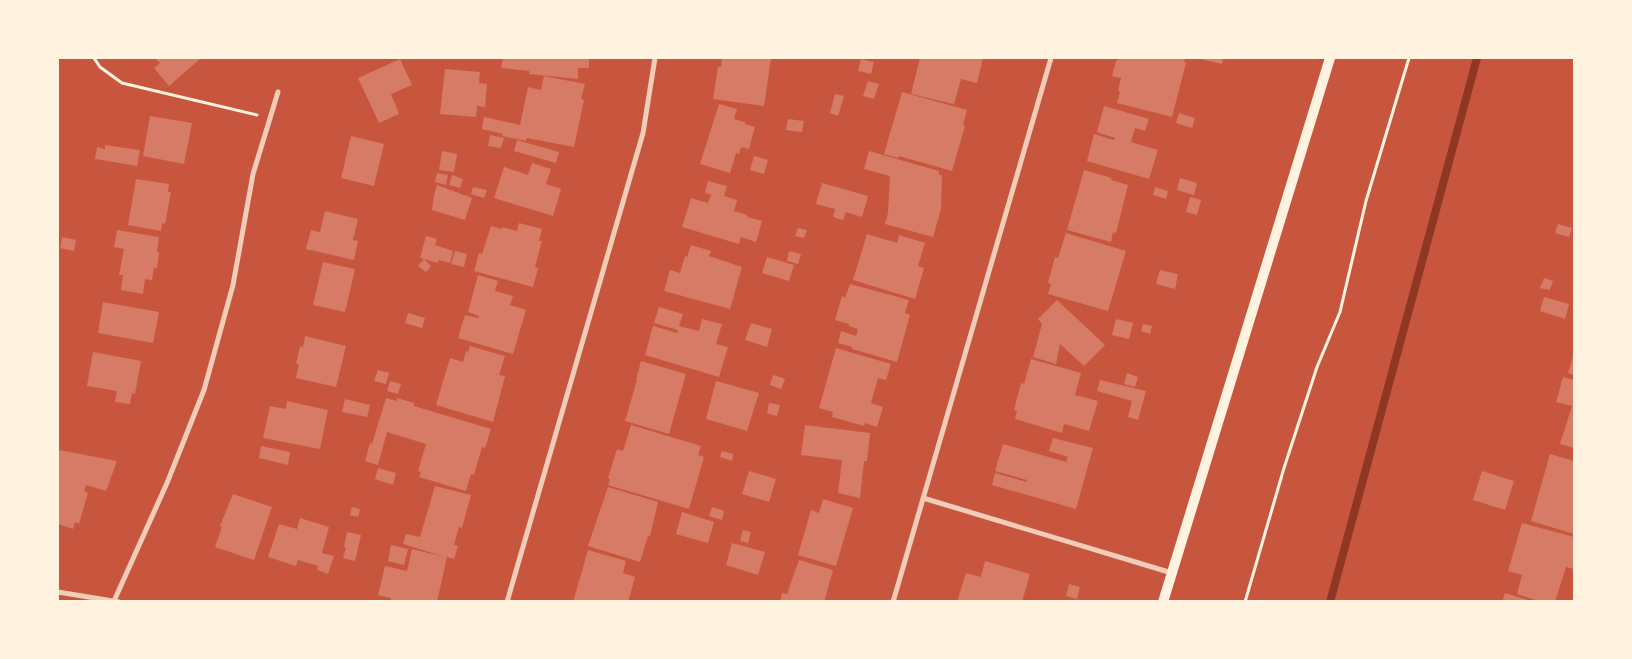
<svg xmlns="http://www.w3.org/2000/svg" width="1632" height="659" viewBox="0 0 1632 659" font-family="Merriweather,serif">
  <style>
    .lines { fill: none; stroke-linecap: round; stroke-linejoin: round }
    .stream { stroke: #8f3625; stroke-width: 8 }
    .building { fill: #d67c66 }
    .path { stroke: #fff3e0; stroke-width: 3 }
    .minor { stroke: #f1ccb7; stroke-width: 5 }
    .secondary { stroke: #fff3e0; stroke-width: 10 }
  </style>
  <rect width="100%" height="100%" fill="#c8553d"/>
  <g class="lines">
    <path class="stream" d="M1330,602l147,-544"/>
  </g>
  <path class="building" d="M155,58h46l-32,28 -15,-18 6,-5z
    M503,58h86v10h-11v11l-49,-5v-3l-28,-3z
    M722,58h49l-7,48 -51,-7 5,-32h3z
    M920,58h63l-6,25 -16,-4 -7,25 -43,-10z
    M1118,58h67l-1,4 2,1 -14,54 -55,-14 3,-11 -2,-1 3,-13 -9,-2 4,-15h1z
    M1196,58h27l-1,6z
    M400,59l12,26 -21,9 8,20 -20,9 -21,-45z
    M861,59l13,3 -3,12 -13,-3z
    M445,69l35,3 -1,11 8,1 -2,23 -8,-1 -1,11 -36,-3z
    M544,76l41,8 -4,15 3,1 -10,47 -47,-9 -1,3 -24,-5 1,-2 -21,-5 2,-12 36,8 8,-38 13,3z
    M868,81l11,3 -5,15 -11,-3z
    M902,92l65,18 -4,15 2,1 -13,45 -53,-15 -1,2 -14,-4z
    M835,94l9,2 -6,20 -8,-3z
    M719,104l18,5 -3,10 11,3v2l10,3 -6,22 -8,-2 -2,7 -3,-1 -6,20 -30,-9z
    M1104,106l45,13 -4,12 -10,-3 -4,14 27,8 -9,29 -62,-18 7,-27 20,6 1,-2 -18,-6z
    M1179,113l16,5 -3,10 -16,-5z
    M150,116l42,7 -8,41 -41,-8z
    M788,119l16,2 -2,11 -16,-2z
    M490,135l14,3 -3,10 -13,-2z
    M351,136l33,8 -10,42 -33,-8z
    M517,140l42,12 -3,11 -42,-12z
    M105,145l35,5 -3,16 -42,-7 2,-12 8,2z
    M442,151l15,3 -3,18 -15,-2z
    M869,151l70,20v4h3l-1,34 -8,28 -48,-13 3,-11 2,-37 -26,-7z
    M754,156l14,4 -4,14 -14,-4z
    M532,163l19,6 -5,15 15,5 -8,27 -59,-18 10,-31 24,8z
    M1084,170l28,8 -1,2 17,5 -12,48 -3,-1 -2,10 -44,-12z
    M437,173l11,2 -2,10 -11,-3z
    M452,175l11,4 -3,9 -11,-3z
    M1180,178l17,5 -3,12 -17,-5z
    M136,179l33,5 -1,8h3l-6,32 -3,-1 -1,8 -33,-6z
    M708,181l19,5 -3,10 13,4 -3,11 13,4v2l15,4 -6,21 -15,-5 -2,7 -57,-17 9,-29 17,5 3,-8 -6,-2z
    M822,183l46,13 -6,21 -16,-5 -3,8 -10,-3 2,-8 -19,-5z
    M437,185l35,13 -7,22 -33,-10 2,-15z
    M473,187l14,3 -3,8 -13,-4z
    M1155,187l13,4 -2,8 -13,-4z
    M1190,197l11,3 -4,15 -11,-3z
    M325,211l33,8 -5,21 5,1 -4,19 -48,-11 5,-19 9,2z
    M519,223l23,6 -3,12h3l-7,26 3,1 -5,19 -59,-16 5,-18 3,1 9,-28 11,3v-2l15,4z
    M1558,224l14,4 -3,9 -14,-4z
    M798,228l9,2 -3,8 -9,-2z
    M117,230l42,7 -2,15h2l-2,16h-3l-2,12 -7,-1 -2,15 -22,-4 2,-15h-4l5,-26 -10,-2z
    M1066,233l60,18 -18,60 -60,-17 3,-10 -3,-1 7,-26 3,1z
    M867,234l30,9 2,-8 26,8 -7,23 6,2 -9,31 -62,-19z
    M426,236l11,3 -2,6 18,6 -3,12 -12,-3v3l-18,-5z
    M62,237l14,3 -2,11 -14,-3z
    M691,245l20,6 -2,5 33,11 -12,42 -66,-18 6,-21 10,3 5,-17 2,1z
    M455,251l12,3 -3,13 -13,-3z
    M789,251l12,3 -3,10 -11,-3z
    M767,257l27,8 -5,16 -27,-8z
    M424,259l7,7 -5,6 -8,-6z
    M323,262l32,7 -10,43 -32,-7z
    M1160,270l18,4 -3,15 -19,-5z
    M478,275l20,6 -3,10 18,5 -3,9 16,5 -13,44 -55,-16 7,-23 13,3 1,-2 -11,-4z
    M1544,278l9,3 -3,9 -10,-2z
    M850,284l59,16 -4,13 5,2 -13,47 -45,-13v-2l-14,-4 3,-12 15,5 2,-7 -9,-3v-2l-14,-4 7,-24 3,2z
    M1544,297l25,7 -4,15 -25,-8z
    M1057,300l48,45 -21,21 -24,-22 -4,20 -23,-7 9,-33 -4,-5z
    M103,302l56,10 -6,31 -55,-10z
    M659,307l24,7 -4,12 20,5 3,-12 20,5 -6,20 12,3 -9,30 -74,-22 8,-29 24,7 1,-3 -24,-7z
    M408,313l17,5 -3,10 -17,-5z
    M1116,319l17,4 -4,16 -17,-4z
    M751,323l21,6 -5,18 -22,-7z
    M1143,324l9,2 -2,8 -9,-3z
    M305,336l41,10 -10,41 -40,-9 3,-14h-3l4,-18 3,1z
    M470,346l35,10 -6,19 6,1 -12,46 -57,-17 14,-47 13,4 3,-11 2,1z
    M836,348l55,16 -5,16 -8,-2 -7,25 12,4 -6,20 -12,-4 -1,3 -32,-9 1,-5 -14,-4z
    M93,352l48,9 -6,33 -3,-1 -2,11 -15,-2 2,-11 -30,-5z
    M1574,353v22l-6,-2z
    M1031,359l50,14 -6,22 23,6 -9,30 -25,-7 -2,9 -47,-14 2,-8 -3,-1 7,-27 3,1z
    M641,361l45,13 -17,60 -44,-13 12,-41h-1z
    M378,370l11,3 -3,11 -12,-3z
    M1127,373l11,4 -3,10 -11,-3z
    M773,375l12,4 -4,10 -11,-4z
    M1563,377l11,3v68l-14,-4 12,-38 -16,-4z
    M1100,380l46,11 -8,29 -10,-3 4,-16 -35,-10z
    M390,381l11,3 -3,10 -11,-3z
    M716,381l43,12 -12,38 -41,-12z
    M386,398l11,3v-3l17,5v3l77,23 -6,19 -3,-1 -8,28 -3,-1 -5,17 -47,-14 2,-5 -3,-1 8,-27 -39,-12 -9,33 -13,-4 5,-18 2,1z
    M345,399l25,6 -3,12 -25,-5z
    M287,401l41,9 -8,39 -57,-11 7,-32 16,3z
    M769,403l11,2 -3,11 -10,-3z
    M631,425l70,21 -3,9 6,2 -15,52 -81,-24 2,-6 -2,-1 9,-29 6,2z
    M805,425l65,8 -3,28h-3l-4,37 -22,-5 4,-33 -41,-5z
    M1053,438l40,10 -17,61 -84,-24 3,-12 32,9v-2l-32,-9 8,-27 63,18 2,-5 -19,-6z
    M261,446l29,6 -2,13 -29,-7z
    M59,450l58,11 -11,30 -20,-6 -2,6 4,2 -9,31 -4,-2 -2,7 -15,-5v-69z
    M722,451l11,3 -1,7 -12,-4z
    M1550,454l24,7v73l-43,-13z
    M378,468l18,5 -3,12 -18,-6z
    M749,471l27,8 -7,23 -27,-8z
    M1482,471l32,10 -9,29 -32,-10z
    M435,486l36,9 -9,33 -3,-1 -5,18 4,1 -4,13 -7,-2 -10,45h-47l1,-4 -13,-3 7,-29 22,5 5,-22 33,8 -42,-13 3,-10 14,3z
    M608,487l50,15 -8,34h-2l-8,26 -52,-16z
    M233,494l39,13 -18,53 -39,-13 7,-20 -2,-1z
    M823,499l30,9 -17,58 -38,-11 13,-45 8,3z
    M352,507l8,2 -2,8 -8,-2z
    M712,507l12,4 -2,9 -13,-4z
    M682,512l32,10 -6,21 -32,-9z
    M300,518l29,9 -7,26 12,3 -6,18 -11,-4 1,-4 -20,-6 -2,6 -28,-9 11,-33 18,5z
    M1522,523l52,14v32l-8,-2 -11,35h-14l-24,-8 5,-19 -14,-4z
    M743,530l8,2 -3,11 -8,-2z
    M347,532l14,3 -6,26 -12,-3 3,-10 -2,-1z
    M732,543l33,9 -7,23 -32,-10z
    M391,545l17,4 -4,16 -16,-4z
    M588,550l38,11 -3,12 12,4 -7,25h-55z
    M799,560l34,10 -9,32h-44l2,-9 5,1z
    M985,561l45,13 -8,28h-65l9,-29 15,4z
    M1069,584l11,3 -3,12 -11,-3z
    M1505,593l26,8v1h-29z"/>
  <g class="lines">
    <path class="path" d="M94,58l6,9 22,16 135,32
      M1245,602l39,-134 33,-101 23,-55 26,-111 43,-143"/>
    <path class="minor" d="M923,498l249,75
      M58,592l61,10
      M114,601l53,-118 37,-93 29,-105 20,-111 25,-82
      M507,602l136,-469 12,-75
      M893,602l158,-544"/>
    <path class="secondary" d="M1163,602l167,-544"/>
  </g>
  <rect width="1632" height="659" fill="none" stroke="#fff3e0" stroke-width="118"/>
</svg>
